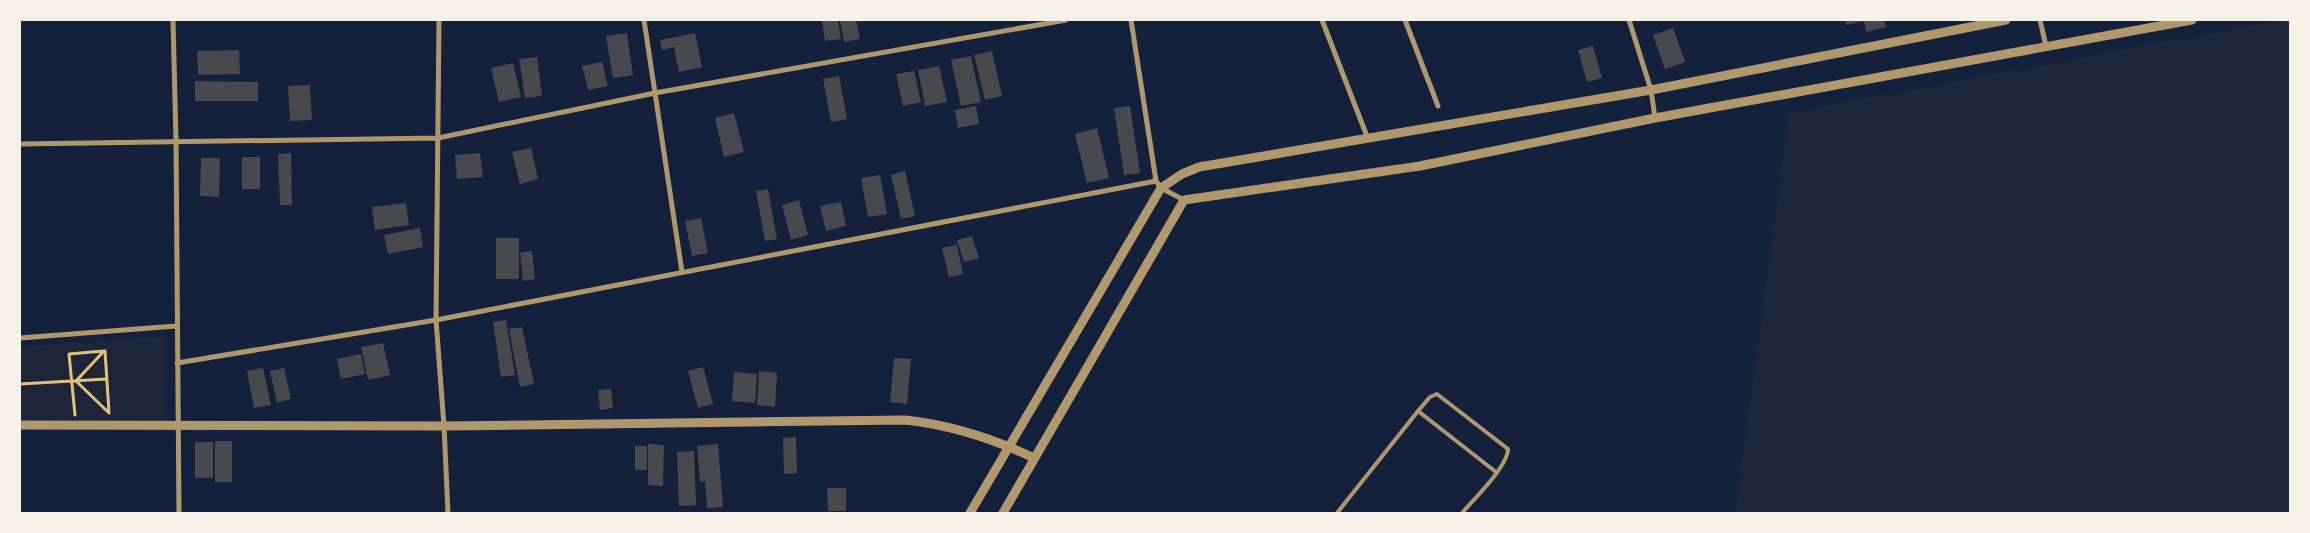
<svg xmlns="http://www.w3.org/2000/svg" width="2310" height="533" viewBox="0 0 2310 533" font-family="'Golos Text',sans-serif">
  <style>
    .green { fill: #1d2539 }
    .building { fill: #48494c }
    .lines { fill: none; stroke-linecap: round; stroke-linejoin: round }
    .path { stroke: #e5c07b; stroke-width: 3 }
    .service { stroke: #b1986c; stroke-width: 4 }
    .minor { stroke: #b1986c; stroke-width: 5 }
    .tertiary { stroke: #b1986c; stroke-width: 9 }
  </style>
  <rect width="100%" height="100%" fill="#14213d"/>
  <path class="green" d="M2282,20h8v493h-555l54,-400z
    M166,336l-1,85 -145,-1v-73z"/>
  <path class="building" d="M822,20h16l3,19 -16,2z
    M840,20h16l4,19 -16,3z
    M1845,20h39l2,7 -20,5 -2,-11 -18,4z
    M1673,28l12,34 -20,7 -12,-34z
    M627,33l6,42 -20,3 -7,-42z
    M695,33l7,34 -23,5 -5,-25 -12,3 -2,-10z
    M1593,46l9,32 -15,4 -9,-32z
    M239,50l1,24 -42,1 -1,-24z
    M992,51l10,45 -17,4 -11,-45z
    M971,56l10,46 -20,4 -10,-46z
    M537,57l5,39 -17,2 -6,-39z
    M602,62l6,24 -20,4 -6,-24z
    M513,63l8,34 -22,5 -8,-34z
    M939,66l8,36 -22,4 -7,-36z
    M914,71l7,31 -18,4 -7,-32z
    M839,76l8,43 -16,3 -8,-43z
    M195,81l63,1v19h-63z
    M310,85l2,35 -22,1 -2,-35z
    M976,106l3,18 -21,4 -3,-18z
    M1130,106l10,67 -16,2 -10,-67z
    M734,113l10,39 -20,5 -9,-39z
    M1097,128l12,50 -22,5 -12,-49z
    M531,148l7,31 -18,5 -8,-32z
    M291,153l1,52h-12l-2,-51z
    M480,153l3,24 -26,2 -2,-24z
    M242,157h18v32h-18z
    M201,158h19l-1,39 -19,-1z
    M905,171l10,45 -14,3 -10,-44z
    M880,175l7,39 -19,3 -7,-39z
    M768,189l9,50 -12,2 -9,-50z
    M799,200l9,35 -17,5 -9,-35z
    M841,202l5,24 -20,5 -6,-25z
    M406,203l3,22 -34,5 -3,-23z
    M701,218l7,35 -16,3 -7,-35z
    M420,228l3,19 -35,7 -4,-19z
    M972,236l7,22 -15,4 -7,-22z
    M496,238h23v41h-23z
    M957,245l6,29 -14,3 -7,-29z
    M532,251l3,28 -12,2 -3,-28z
    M506,320l9,55 -14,2 -8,-55z
    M522,327l12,57 -14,3 -11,-58z
    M383,343l7,32 -22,5 -7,-33z
    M361,354l4,20 -24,5 -4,-20z
    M894,358l17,1 -4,45 -17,-2z
    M703,367l10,37 -15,4 -10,-37z
    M263,368l8,37 -17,3 -7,-37z
    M284,368l7,31 -14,4 -7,-32z
    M759,371l18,2 -2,34 -18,-2z
    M734,372l23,2 -2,29 -23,-2z
    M611,389l2,19 -13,2 -2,-20z
    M796,437l1,36 -13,1 -1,-36z
    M215,441h17v41h-17z
    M195,442h18v36h-18z
    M648,444l16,1 -1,41 -15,-1z
    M718,444l5,63 -16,1 -2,-27 -5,1 -3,-36z
    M635,446h12v24h-12z
    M694,451l2,54 -17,1 -2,-54z
    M827,488h19v23h-18z"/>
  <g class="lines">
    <path class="path" d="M104,351l-28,30 33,32
      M105,351l4,61
      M20,384l86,-5
      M75,415l-6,-61 35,-3"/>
    <path class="service" d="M1418,411l78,61
      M1337,513l81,-102 12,-14 7,-3 71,55c0,17 -34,50 -46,64"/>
    <path class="minor" d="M173,20l3,121 3,372
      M439,20l-3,300 8,106 4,87
      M644,20l38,252
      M1131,20l25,161 5,7 23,12
      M1322,20l46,119
      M1405,20l33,86
      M1629,20l22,70 4,28
      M2040,20l6,26
      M20,144l418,-6 217,-45 411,-73
      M20,338l156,-12
      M177,363l259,-43 720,-139"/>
    <path class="tertiary" d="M20,425l424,1 461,-6c46,5 87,18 129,38
      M970,513l191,-325 21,-14 17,-7 452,-77 355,-70
      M1003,513l181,-313 236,-34 235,-48 537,-98"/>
  </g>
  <rect width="2310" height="533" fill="none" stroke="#f6f1e7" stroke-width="42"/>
</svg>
